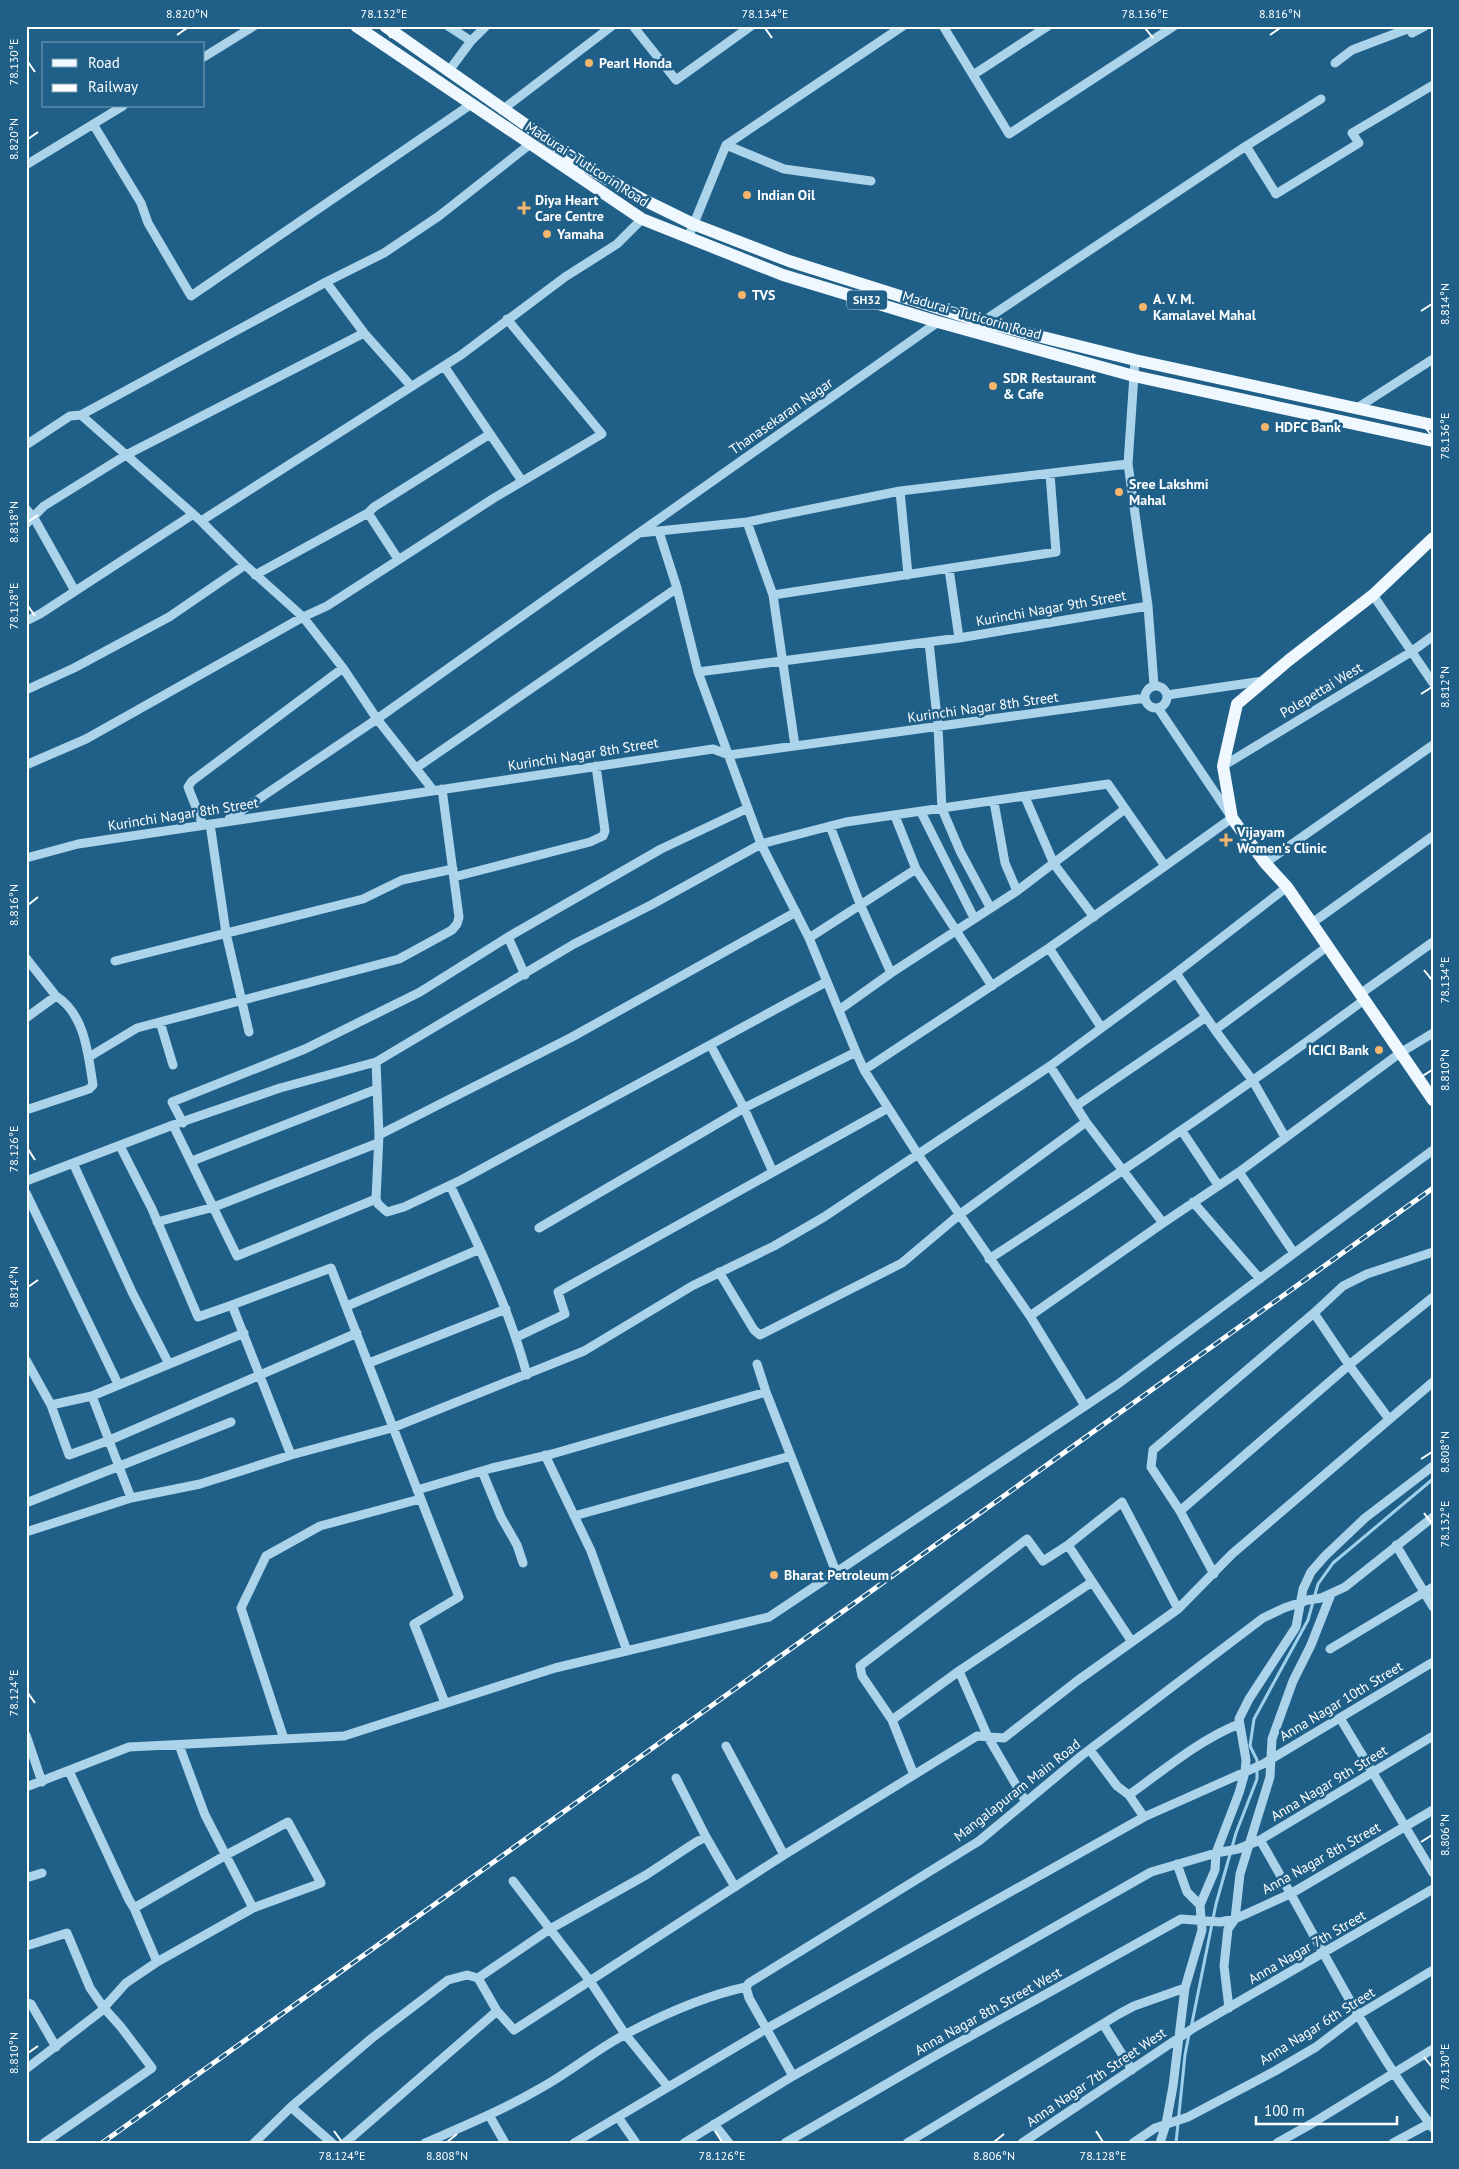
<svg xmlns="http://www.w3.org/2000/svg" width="1459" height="2169" viewBox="0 0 1459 2169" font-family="'PT Sans',sans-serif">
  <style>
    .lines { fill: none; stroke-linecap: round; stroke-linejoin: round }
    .stream { stroke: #9ed0ec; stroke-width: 3 }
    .minor { stroke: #abd3ea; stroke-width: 9 }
    .major { stroke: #eff8fe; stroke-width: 12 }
    .rail-casing { stroke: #fff; stroke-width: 5 }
    .rail { stroke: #206088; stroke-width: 3; stroke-dasharray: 9; stroke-linecap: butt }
    .ticks { fill: none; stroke: #fff; stroke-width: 2 }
    .poi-dot { fill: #f7b56b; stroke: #206088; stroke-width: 2 }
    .labels { text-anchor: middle; stroke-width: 5; stroke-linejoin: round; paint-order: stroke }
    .shield { fill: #206088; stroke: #bccfdb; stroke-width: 1 }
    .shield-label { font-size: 12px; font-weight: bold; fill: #fff }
    .poi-label { font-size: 14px; font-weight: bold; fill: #fff; stroke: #206088; text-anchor: start }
    .street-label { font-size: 14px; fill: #fff; stroke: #206088 }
    .neatline { fill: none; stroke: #fff; stroke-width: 2 }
    .ticks-label { font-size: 12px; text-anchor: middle; fill: #fff }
  </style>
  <rect width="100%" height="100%" fill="#206088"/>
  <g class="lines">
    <path class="stream" d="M1191,2028l25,-124 20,-71 21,-54v-19l-7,-14 4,-27 54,-99 10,-36 15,-21 100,-84
      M1176,2143l9,-88 4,-21"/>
    <path class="minor" d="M448,26l23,15
      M633,26l43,54 75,-54
      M943,26l66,108 165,-108
      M204,57l50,-31
      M1335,63l17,-13 58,-22 2,5 13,-7
      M448,72l23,-31 15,-15
      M973,75l75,-49
      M1321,99l-75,47 30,48 83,-51 -7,-10 81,-48
      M502,110l110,-84
      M93,124l48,79 7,20 43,73 279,-191
      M726,145l58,24 87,12
      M26,165l97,-59
      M688,238l38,-93 177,-119
      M326,282l38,51
      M982,322l264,-176
      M1135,360l-7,104 20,142 6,79
      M444,366l78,115
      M1357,408l76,-49
      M81,415l120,106 44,44 58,52 40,51 34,51 56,71
      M26,445l44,-29 11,-1 245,-133 58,-29 55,-37 90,-71
      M900,491l8,84
      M26,509l8,9 41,73
      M368,513l30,46
      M201,521l260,-166 104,-78 52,-33 25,-25
      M747,522l26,73 22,151
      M26,524l18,-18 82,-51 238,-122 47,53
      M659,532l18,56 21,84 63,172 48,94 47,114 8,18 53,83 113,163 55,90
      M639,533l299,-211
      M949,569l10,69
      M255,575l113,-62 6,-6 116,-73
      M773,595l283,-43 -6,-78
      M1373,595l60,88
      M26,621l14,-7 152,-99
      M929,642l9,85 4,82 18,42 30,56
      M698,672l261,-34 189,-32
      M1145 697a11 11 0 1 1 22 0a11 11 0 1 1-22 0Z
      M26,690l48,-22 95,-51 76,-52
      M1167,695l96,-14
      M26,765l60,-26 217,-122 24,-11 167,-108 108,-64 -95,-115
      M1223,766l188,-114 22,-16
      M416,768l261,-180
      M1025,797l29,67 40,53
      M994,802l11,61 12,28
      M921,812l53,106
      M895,816l21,53 76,117
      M229,819l148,-100 262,-186 108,-11 153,-31 228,-27
      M210,824l16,109 23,99
      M203,825l-15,-38 4,-6 151,-113
      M830,826l30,78 31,69
      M26,858l52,-14 635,-95 16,6 416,-57
      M1265,863l168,-118
      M454,877l136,-35 13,-6 2,-5 -9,-65
      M1287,887l-111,86 -126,93 36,56 77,101 76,-51 161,-119 33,-20
      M1312,923l121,-87
      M508,937l17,38
      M809,938l107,-69
      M1049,948l52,79
      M26,958l30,38c29,18 32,58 37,89l-4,4 -63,21
      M115,961l248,-62 39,-19 51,-11
      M1176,973l39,57 38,51 32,56
      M1360,994l73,-52
      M839,1010l52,-37 126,-82 108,-82
      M26,1018l30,-22
      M160,1022l13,43
      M1215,1030l113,-84
      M711,1046l33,62 29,64
      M89,1057l48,-29 262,-69 53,-29 5,-6 2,-7 -17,-128
      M376,1062l3,73 -3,64 2,5 9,8 17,-5 57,-27 365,-198
      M864,1070l185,-122 116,-82
      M1076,1106l130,-89
      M183,1123l-11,-21 133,-53 115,-57 88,-55 153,-88 87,-41
      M173,1125l64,131 139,-57
      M1182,1131l36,54
      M379,1135l193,-98 224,-125
      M120,1146l32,63 46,108 34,-12 59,150 101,-27 192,-77 108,-65 82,-40 50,-29 226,-151
      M192,1161l185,-72
      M73,1163l59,129 37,72
      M1239,1172l55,81
      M26,1181l147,-56 107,-37 96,-26 198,-118 77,-39 110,-61 85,-22 262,-38 57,82 67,-48 -74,-110
      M450,1185c29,62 59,123 77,190
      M26,1193l92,191
      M1193,1202l67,77
      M157,1222l57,-15 164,-64
      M539,1228l205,-120 112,-56
      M989,1259c128,-83 253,-169 375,-259
      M719,1272l35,58 6,5 142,-72 57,-48 127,-93
      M232,1305l99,-37 128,329 -45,27 31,79
      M347,1306l133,-57
      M1314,1313l35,52 40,54
      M1030,1316l133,-93
      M517,1337l48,-23 -7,-22 330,-184
      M26,1360l25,45 18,50 41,-15 247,-107
      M369,1363l137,-54
      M757,1364l9,28 70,180
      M51,1405l41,-9
      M545,1455l46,96 36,100
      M482,1471l19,46 16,28 6,18
      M417,1490l75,-22 60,-14 214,-62
      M131,1498l-39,-102 152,-63
      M26,1503l205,-81
      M1180,1511l169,-146 84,-68
      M574,1516l217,-60
      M26,1532l105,-34 69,-14 91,-29
      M1068,1545l64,97
      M1396,1545l37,62
      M1214,1574l-34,-63 -29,-44 2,-17 161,-137 29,-27 24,-12 66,-22
      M1330,1649l103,-62
      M959,1671l29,66 38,65
      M1340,1718l93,155
      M892,1720l67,-49 133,-89
      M26,1735l16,47
      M284,1739l-43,-131 25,-52 54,-30 100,-27
      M179,1745l26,70 48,93
      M726,1746l58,109
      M1090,1750l27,36 12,9 15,22
      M69,1771l60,129 5,8 23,54
      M914,1775l-22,-55 -30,-44 -2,-10 167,-127 16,22 25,-16 54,-43 56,107
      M676,1778l30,59 29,50
      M26,1787l103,-40 215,-11 211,-68 214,-51 349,-233 315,-234
      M1129,1795c35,-25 70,-55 110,-71
      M1260,1840c57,96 104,199 173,288
      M1177,1864l10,28 13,13
      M26,1878l16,-5
      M513,1881l77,100 35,53 43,53
      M26,1946l41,-13 23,55 14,20 17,19 31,41 -108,75
      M478,1978l72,-49 96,-54 50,-33 10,-5
      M26,2003l5,1 25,43
      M1229,2008l-5,-42 4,-37 7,-10 5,-45 30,-97 2,-38 21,-58 18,-36 20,-51
      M1103,2024l29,46
      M26,2069l74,-57 26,-29 31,-21 96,-54 68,-25 -33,-61 -62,33 -92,53
      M793,2076l-44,-78 -3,-11 3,-4 230,-142 102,-85 182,-138 21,-10 24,-8 13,-2 24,-11 88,-70
      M291,2107l41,36
      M489,2115l16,28
      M618,2117l18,26
      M714,2124l15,19
      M254,2143l37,-36 81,-69 76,-58 19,-5 11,3 19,33
      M345,2143l152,-132 17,19 270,-175 193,-119 27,2 73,-57 101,-72 54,-55 201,-172
      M425,2143c39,-17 78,-33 114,-54 30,-16 56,-39 87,-55 38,-20 78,-38 120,-47
      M574,2143l192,-114 378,-212 119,-53 170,-102
      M684,2143l109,-67 358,-204 65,-19 22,-4 22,-9 173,-104
      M785,2143l155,-90 241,-134 39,3 15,-3 57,-26 141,-83
      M907,2143l212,-129 15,-8 51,-18
      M1022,2143l173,-116 238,-138
      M1133,2143l22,-15 33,-11 87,-46 41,-24 42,-32 75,-45
      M1160,2143l6,-19 7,-38 12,-98 17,-58 -2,-25 15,-35 1,-17 23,-60 6,-21 1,-12 -7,-41 10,-20 47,-72 7,-38 8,-17 14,-16 40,-38 68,-52
      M1277,2143l34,-19 122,-75
      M1393,2143l39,-21"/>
    <path class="major" d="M356,26l286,193 141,56 155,47 196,54 299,65
      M385,26l198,139 59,34 51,25 96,37 193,61 153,38 298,65
      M1433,538l-60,57 -84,65 -52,44 -14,62 9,52 33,45 22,24 146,213"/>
    <g class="rail-casing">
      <path id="rail" d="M102,2143l1331,-955"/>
    </g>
    <use href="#rail" class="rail"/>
  </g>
  <path class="ticks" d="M384,28l7,10M765,28l7,10M1145,28l8,10M177,35l10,-7M1270,35l10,-7M28,62l7,10M28,139l10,-7M1421,311l11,-7M1424,426l8,10M28,522l10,-7M28,606l7,10M1421,694l11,-7M28,905l10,-8M1424,970l8,10M1421,1077l11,-7M28,1149l7,11M28,1287l10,-7M1421,1459l11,-7M1424,1513l8,11M28,1693l7,10M1421,1842l11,-7M28,2053l10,-7M1424,2057l8,10M334,2131l8,11M715,2131l7,11M1096,2131l7,11M447,2142l10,-8M994,2142l10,-8"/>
  <g class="poi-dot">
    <circle cx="589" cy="63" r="5"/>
    <circle cx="747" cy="195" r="5"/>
    <path d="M521.5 200.5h5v5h5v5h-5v5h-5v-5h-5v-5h5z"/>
    <circle cx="547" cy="234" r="5"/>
    <circle cx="742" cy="295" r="5"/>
    <circle cx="1143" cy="307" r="5"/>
    <circle cx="993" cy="386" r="5"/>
    <circle cx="1265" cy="427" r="5"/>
    <circle cx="1119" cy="492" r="5"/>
    <path d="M1223.5 832.5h5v5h5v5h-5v5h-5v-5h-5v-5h5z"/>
    <circle cx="1379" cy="1050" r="5"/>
    <circle cx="774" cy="1575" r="5"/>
  </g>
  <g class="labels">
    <rect class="shield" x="847" y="290.5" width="40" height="19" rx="4"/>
    <g class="shield-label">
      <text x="867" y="304">SH32</text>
    </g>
    <g class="poi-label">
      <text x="599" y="68">Pearl Honda</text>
      <text x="757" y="200">Indian Oil</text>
      <text x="535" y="205">Diya Heart<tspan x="535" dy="16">Care Centre</tspan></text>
      <text x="557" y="239">Yamaha</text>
      <text x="752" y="300">TVS</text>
      <text x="1153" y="304">A. V. M.<tspan x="1153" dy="16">Kamalavel Mahal</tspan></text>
      <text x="1003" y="383">SDR Restaurant<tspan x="1003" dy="16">&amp; Cafe</tspan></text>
      <text x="1275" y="432">HDFC Bank</text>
      <text x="1129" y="489">Sree Lakshmi<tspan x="1129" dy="16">Mahal</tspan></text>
      <text x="1237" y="837">Vijayam<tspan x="1237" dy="16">Women's Clinic</tspan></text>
      <text x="1369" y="1055" text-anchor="end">ICICI Bank</text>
      <text x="784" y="1580">Bharat Petroleum</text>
    </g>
    <g class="street-label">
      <text transform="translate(587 164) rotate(33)" y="5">Madurai - Tuticorin Road</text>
      <text transform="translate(972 315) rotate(16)" y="5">Madurai - Tuticorin Road</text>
      <text transform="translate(781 416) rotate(-35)" y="5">Thanasekaran Nagar</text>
      <text transform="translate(1051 608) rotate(-10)" y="5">Kurinchi Nagar 9th Street</text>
      <text transform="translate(1321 690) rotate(-31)" y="5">Polepettai West</text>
      <text transform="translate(983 707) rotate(-8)" y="5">Kurinchi Nagar 8th Street</text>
      <text transform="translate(583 754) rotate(-9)" y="5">Kurinchi Nagar 8th Street</text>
      <text transform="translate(183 814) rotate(-9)" y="5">Kurinchi Nagar 8th Street</text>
      <text transform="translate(1341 1701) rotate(-31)" y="5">Anna Nagar 10th Street</text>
      <text transform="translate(1329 1783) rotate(-31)" y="5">Anna Nagar 9th Street</text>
      <text transform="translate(1017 1790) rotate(-38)" y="5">Mangalapuram Main Road</text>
      <text transform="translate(1321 1858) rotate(-29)" y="5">Anna Nagar 8th Street</text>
      <text transform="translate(1307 1947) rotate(-30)" y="5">Anna Nagar 7th Street</text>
      <text transform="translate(988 2011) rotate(-29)" y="5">Anna Nagar 8th Street West</text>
      <text transform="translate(1317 2026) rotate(-32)" y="5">Anna Nagar 6th Street</text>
      <text transform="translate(1096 2077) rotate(-34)" y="5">Anna Nagar 7th Street West</text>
    </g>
  </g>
  <rect width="1459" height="2169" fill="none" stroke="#206088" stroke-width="55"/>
  <rect x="42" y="42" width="162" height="65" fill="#206088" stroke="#79a0b8"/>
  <rect x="52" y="59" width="25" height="8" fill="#eff8fe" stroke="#79a0b8"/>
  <text x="88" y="68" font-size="15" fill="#ffffff">Road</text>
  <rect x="52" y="84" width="25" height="8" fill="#ffffff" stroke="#79a0b8"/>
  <text x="88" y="92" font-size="15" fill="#ffffff">Railway</text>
  <path d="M1256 2116v8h141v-8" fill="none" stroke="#ffffff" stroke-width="2.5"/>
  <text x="1264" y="2116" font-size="15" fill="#ffffff" stroke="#206088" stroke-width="4" paint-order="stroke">100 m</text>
  <rect x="28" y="28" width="1404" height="2114" class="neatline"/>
  <g class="ticks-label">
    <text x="187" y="18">8.820°N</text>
    <text x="384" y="18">78.132°E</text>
    <text x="765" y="18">78.134°E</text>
    <text x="1145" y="18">78.136°E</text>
    <text x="1280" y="18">8.816°N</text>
    <text transform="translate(14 62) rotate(-90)" y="4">78.130°E</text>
    <text transform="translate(14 139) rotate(-90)" y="4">8.820°N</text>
    <text transform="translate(1445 304) rotate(-90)" y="4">8.814°N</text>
    <text transform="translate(1445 436) rotate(-90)" y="4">78.136°E</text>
    <text transform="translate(14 522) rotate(-90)" y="4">8.818°N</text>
    <text transform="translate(14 606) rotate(-90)" y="4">78.128°E</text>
    <text transform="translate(1445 687) rotate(-90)" y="4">8.812°N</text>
    <text transform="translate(14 905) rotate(-90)" y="4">8.816°N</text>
    <text transform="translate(1445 980) rotate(-90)" y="4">78.134°E</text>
    <text transform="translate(1445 1070) rotate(-90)" y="4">8.810°N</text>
    <text transform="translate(14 1149) rotate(-90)" y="4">78.126°E</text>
    <text transform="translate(14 1287) rotate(-90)" y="4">8.814°N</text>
    <text transform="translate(1445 1452) rotate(-90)" y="4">8.808°N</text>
    <text transform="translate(1445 1524) rotate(-90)" y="4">78.132°E</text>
    <text transform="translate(14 1693) rotate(-90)" y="4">78.124°E</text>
    <text transform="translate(1445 1835) rotate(-90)" y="4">8.806°N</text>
    <text transform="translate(14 2053) rotate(-90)" y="4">8.810°N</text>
    <text transform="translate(1445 2067) rotate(-90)" y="4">78.130°E</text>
    <text x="342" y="2160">78.124°E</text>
    <text x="447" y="2160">8.808°N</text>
    <text x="722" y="2160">78.126°E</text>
    <text x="994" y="2160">8.806°N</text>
    <text x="1103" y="2160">78.128°E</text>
  </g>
</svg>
